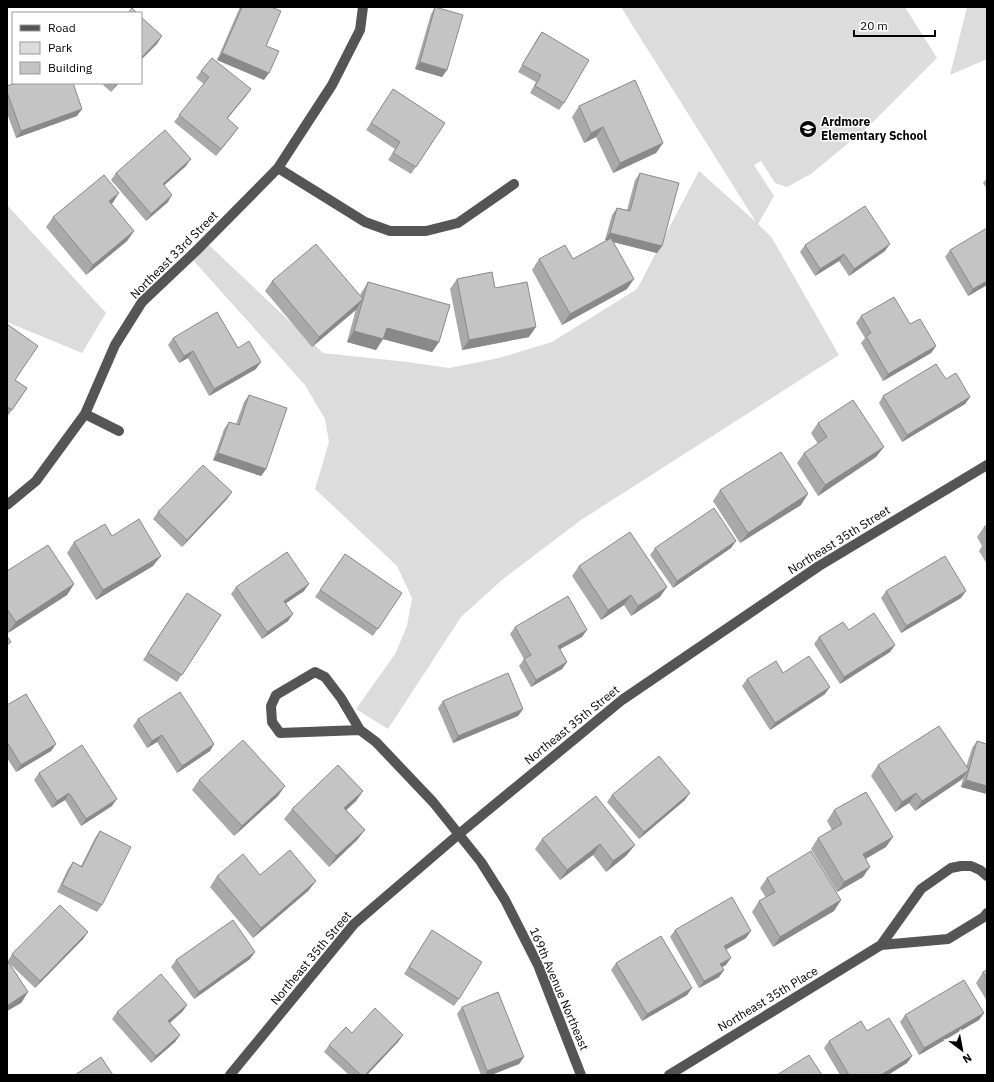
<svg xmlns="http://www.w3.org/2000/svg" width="994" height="1082" viewBox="0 0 994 1082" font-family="'IBM Plex Sans',sans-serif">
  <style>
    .green { fill: #dcdcdc }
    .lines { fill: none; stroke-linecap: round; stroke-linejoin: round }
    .minor { stroke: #555; stroke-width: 10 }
    .wall { fill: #a9a9a9 }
    .shaded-wall { fill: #898989 }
    .building { fill: #c4c4c4; stroke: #898989 }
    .labels { text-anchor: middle; stroke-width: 3; stroke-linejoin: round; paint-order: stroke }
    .poi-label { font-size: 12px; font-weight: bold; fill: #000; stroke: #fff; text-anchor: start }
    .street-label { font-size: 12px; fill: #000; stroke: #fff }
  </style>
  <rect width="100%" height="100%" fill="#fff"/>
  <path class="green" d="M621,7h284l32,51 -68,68 -58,48 -24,13 -12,-4 -14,-22 -7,4 20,31 -16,28 14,14 67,117 -258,165 -78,59 -42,38 -73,112 -32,-20 39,-55 12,-28 5,-28 -15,-32 -82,-77 14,-47 -4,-23 -20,-34 -113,-126 17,-14 114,108 85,9 41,6 50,-10 53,-16 85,-53 62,-118 57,51z
    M967,7h20v52l-37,16z
    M7,205l99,108 -24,40 -75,-31z"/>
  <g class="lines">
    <path class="minor" d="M278,168l87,54 25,9h36l32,-8 56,-39
      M85,414l34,17
      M7,505l29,-24 49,-67 30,-69 27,-43 55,-52 81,-82 54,-83 28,-55 3,-23
      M360,730l-80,3 -8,-11 -1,-16 5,-11 39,-23 10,5 16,21 19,32 16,12 57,60 48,60 24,38 33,65 43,110
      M881,945l67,-6 36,-22 3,-4
      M230,1075l124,-151 105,-90 163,-134 197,-134 168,-101
      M669,1075l212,-130 40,-56 30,-21 10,-2h10l9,4 7,6"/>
  </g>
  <path class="wall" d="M240,7h31l-5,39 -2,34 -47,-20z
    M435,7l12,63 -5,7 -27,-8 16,-55z
    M542,32l22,71 -5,7 -29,-17 6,-11 -18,-10 19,-33z
    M201,71l45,25 -19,23 11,9 -22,28 -42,-34 30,-38 -8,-6z
    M101,83h18l-8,9z
    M7,86l70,30 -61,22 -9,-25z
    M393,89l52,34 -34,51 -23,-14 7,-11 -29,-19z
    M579,106l84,37 -7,10 -43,20 -17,-36 -12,6 -12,-26z
    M186,166l-22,19 4,17 -22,19 -35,-41 5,-7z
    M640,173l22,73 -5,7 -44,-11 14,47 -65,36 -30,-55 7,-11h34l34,-19h-2l7,-25 5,-7 10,2 8,-30z
    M987,178v11l-4,-6z
    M111,204l23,27 -7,10 -41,34 -40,-48 7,-10z
    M805,245l80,6 -36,25 -10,-15 -24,15 -15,-24z
    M950,250l37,35 -19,11 -23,-39z
    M457,279l38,9 34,49 -67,13 -12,-61z
    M272,281l88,15 1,-3 7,-11 71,60 -7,10 -49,-13 -7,11 -29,-8 9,-33 -44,38 -47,-56z
    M861,316l49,8 26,22 -5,7 -48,28 -22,-38 4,-5 -9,-15z
    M7,324l8,56 12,8 -20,29z
    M173,338l65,10 18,21 -47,27 -21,-38 -9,5 -11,-18z
    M946,379l24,18 -5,7 -63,38 -23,-39 4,-7z
    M249,395l17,74 -5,7 -48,-16 11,-31 5,-7 7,2 8,-22z
    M818,423l58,34 -58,39 -21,-33 7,-10 14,-9 -7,-11z
    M720,490l81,15 -61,38 -27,-42z
    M232,492l-5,7 -45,48 -29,-28 5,-7z
    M987,525v39l-8,-13 3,-5 -5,-9 7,-10z
    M112,536l41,30 -57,34 -29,-47 7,-11z
    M736,541l-5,7 -58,40 -23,-33 5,-7z
    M345,554l57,39 -29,43 -58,-39z
    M579,566l81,31 -29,19 -7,-11 -23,15 -29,-44z
    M7,571l67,13 -7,11 -59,38 -1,-2z
    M236,587l68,4 -18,12 2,18 -26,18 -31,-45z
    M886,591l75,7 -60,35 -20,-35z
    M182,600l39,15 -44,67 -34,-22z
    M515,627l67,10 -22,12 7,13 -5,7 -31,18 -12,-21 5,-7 -14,-25z
    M849,630l46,15 -5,7 -50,32 -26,-40 5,-7z
    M783,673l42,21 -55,36 -28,-44 5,-7z
    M443,701l80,8 -5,7 -65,27 -15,-35z
    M7,705l49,39 -5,7 -35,21 -9,-14z
    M138,719l76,25 -4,7 -33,22 -20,-31 -10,6 -14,-22z
    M977,741l10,3v50l-26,-7 2,-9 -2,2 -46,31 -6,-8 -14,9 -24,-36 7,-11 88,2 6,-19z
    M39,773l73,33 -31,20 -16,-26 -13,8 -18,-28z
    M199,780l79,16 -44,40 -42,-46z
    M363,791l-7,10 -10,9 19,20 -8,10 -28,27 -45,-48 8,-10z
    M612,795l73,5 -46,39 -32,-37z
    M596,796l31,59 -21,17 -13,-17 -33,25 -25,-31 7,-10z
    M834,810l52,37 -21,12 -2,18 -26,15 -26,-43 7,-11 14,-8 -5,-9z
    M100,831l2,74 -5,7 -40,-20 11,-23 5,-7 8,4 14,-28z
    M260,875l56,6 -8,10 -55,47 -43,-51 7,-11z
    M767,878l74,22 -7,11 -61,36 -21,-35 7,-11 7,-3 -6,-10z
    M432,930l27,69 -5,7 -50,-32z
    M675,930l71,8 -20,12v15l-4,2 2,3 -5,7 -20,11 -29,-51z
    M88,932l-5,7 -48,49 -26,-25 19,29 -7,11 -14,8v-51l1,1 4,-7z
    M250,959l-56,40 -23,-32 5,-7z
    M616,963l76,25 -5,7 -45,26 -31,-51z
    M987,970v31l-11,-18 7,-11z
    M187,1005l-5,7 -12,11 10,12 -5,7 -24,21 -39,-44 5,-7z
    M462,1007l62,50 -5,7 -28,11h-10l-24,-61z
    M984,1013l-5,7 -60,35 -19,-33 5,-7z
    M867,1031l45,25 -5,7 -19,12h-48l-16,-27 5,-7z
    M352,1033l51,2 -5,7 -31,33h-18l-25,-23 5,-7z"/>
  <path class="shaded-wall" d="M162,36l-5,8 -16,16v-2z
    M222,53l47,20 -5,7 -47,-20z
    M420,62l27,8 -5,7 -27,-8z
    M118,83h1l-8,9 5,-7z
    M251,89l-5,7 -24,29 5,-7z
    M82,109l-5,7 -61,22 5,-7z
    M603,127l-7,10 -12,6 7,-10z
    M238,128l-5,7 -17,21 5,-7z
    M663,143l-7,10 -43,20 7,-10z
    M191,159l-5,7 -28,25 5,-7z
    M119,193l-7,11 -10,7 7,-10z
    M172,195l-4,7 -22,19 5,-7z
    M134,231l-7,10 -41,34 7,-10z
    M610,233l52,13 -5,7 -52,-13z
    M890,244l-5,7 -36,25 5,-7z
    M844,254l-5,7 -24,15 5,-7z
    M634,279l-7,10 -65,36 8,-11z
    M987,281v4l-19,11 5,-7z
    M363,299l-7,11 -44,37 7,-10z
    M536,327l-7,10 -67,13 7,-10z
    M387,328l52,14 -7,10 -53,-14z
    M354,331l29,8 -7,11 -29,-8z
    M936,346l-5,7 -48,28 5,-7z
    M193,351l-5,7 -9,5 5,-7z
    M261,362l-5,7 -47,27 5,-7z
    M970,397l-5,7 -63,38 5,-7z
    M884,447l-8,10 -58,39 7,-11z
    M218,453l48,16 -5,7 -48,-16z
    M232,492l-5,7 -45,48 5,-7z
    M808,494l-7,11 -61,38 8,-10z
    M736,541l-5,7 -58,40 4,-7z
    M161,556l-8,10 -57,34 7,-10z
    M74,584l-7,11 -59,38 8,-11z
    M309,584l-5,7 -25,17 5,-7z
    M667,587l-7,10 -29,19 7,-10z
    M966,591l-5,7 -60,35 5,-7z
    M631,595l-7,10 -23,15 7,-10z
    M293,614l-5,7 -26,18 5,-7z
    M587,630l-5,7 -29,16 5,-7z
    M895,645l-5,7 -50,32 4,-7z
    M567,662l-5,7 -31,18 5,-7z
    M830,687l-5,7 -55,36 5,-7z
    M523,709l-5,7 -65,27 5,-7z
    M162,735l-5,7 -10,6 5,-7z
    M56,744l-5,7 -35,21 5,-7z
    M214,744l-4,7 -33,22 5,-7z
    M969,770l-8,10 -46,31 7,-10z
    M966,780l21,6v8l-26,-7z
    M285,786l-7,10 -44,40 8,-10z
    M363,791l-7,10 -19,18 7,-11z
    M69,793l-4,7 -13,8 5,-7z
    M690,793l-5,7 -46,39 5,-7z
    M916,793l-7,10 -14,9 7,-10z
    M117,799l-5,7 -31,20 5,-7z
    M365,830l-8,10 -28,27 7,-11z
    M893,837l-7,10 -31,18 8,-11z
    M600,844l-7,11 -33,25 7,-10z
    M635,845l-8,10 -21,17 7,-11z
    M870,867l-7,10 -26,15 7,-10z
    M316,881l-8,10 -55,47 8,-10z
    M841,900l-7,11 -61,36 7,-10z
    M751,931l-5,7 -27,15 5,-7z
    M88,932l-5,7 -48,49 5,-7z
    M255,952l-5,7 -56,40 5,-7z
    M731,958l-5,7 -11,6 5,-7z
    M724,970l-5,7 -20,11 5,-7z
    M692,988l-5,7 -45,26 5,-7z
    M28,992l-7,11 -14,8v-5z
    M187,1005l-5,7 -19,16 5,-7z
    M984,1013l-5,7 -60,35 5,-7z
    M180,1035l-5,7 -24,21 5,-7z
    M403,1035l-5,7 -31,33h-2z
    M912,1056l-5,7 -19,12h-7z
    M524,1057l-5,7 -28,11h-6l2,-4z"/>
  <path class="building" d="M242,7h29l10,4 -15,35 13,5 -10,22 -47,-20z
    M435,7l28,8 -16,55 -27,-8z
    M132,8l5,5h-9z
    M141,17l21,19 -21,22z
    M542,32l47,28 -25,43 -29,-17 6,-11 -19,-10z
    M212,58l39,31 -24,29 11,10 -17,21 -42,-34 30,-38 -8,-6z
    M635,80l28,63 -43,20 -17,-36 -12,6 -12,-27z
    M15,83h58l9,26 -61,22 -14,-39v-6z
    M393,89l52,34 -29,44 -23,-14 7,-11 -29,-19z
    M165,130l26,29 -28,25 9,11 -21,19 -35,-41z
    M640,173l39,10 -17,63 -52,-13 7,-25 13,3z
    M104,175l15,18 -10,8 25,30 -41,34 -40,-48z
    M865,206l25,38 -36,25 -10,-15 -24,15 -15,-24z
    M987,228v53l-14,8 -23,-39z
    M611,238l23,41 -64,35 -31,-55 26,-14 8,14z
    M316,244l47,55 -44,38 -47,-56z
    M492,272l3,16 32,-6 9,45 -67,13 -12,-61z
    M368,282l82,23 -11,37 -52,-14 -4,11 -29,-8z
    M894,297l16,27 10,-5 16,27 -48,28 -22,-38 5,-3 -10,-17z
    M217,312l21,36 11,-7 12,21 -47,27 -21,-38 -9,5 -11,-18z
    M7,324l31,22 -23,34 12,8 -15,22 -5,-3z
    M936,364l10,15 10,-6 14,24 -63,38 -24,-39z
    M249,395l38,13 -21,61 -48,-16 11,-31 10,3z
    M853,400l31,47 -59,38 -21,-32 23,-16 -9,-14z
    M781,452l27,42 -60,39 -28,-43z
    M203,465l29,27 -45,48 -29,-28z
    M714,508l22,33 -59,40 -22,-33z
    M139,519l22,37 -58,34 -29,-48 31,-18 7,12z
    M987,525v7l-3,-5z
    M630,532l37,55 -29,19 -7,-11 -23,15 -29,-44z
    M48,545l26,39 -58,38 -9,-13v-38z
    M287,552l22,32 -25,17 9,13 -26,18 -31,-45z
    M345,554l57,39 -24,36 -58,-39z
    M945,556l21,35 -60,35 -20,-35z
    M187,593l34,22 -39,60 -34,-22z
    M568,596l19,34 -29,16 9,16 -31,18 -12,-21 7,-4 -16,-28z
    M874,613l21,32 -51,32 -25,-40 24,-15 6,8z
    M7,636l4,6 -4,3z
    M809,656l21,31 -55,36 -28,-44 29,-18 7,12z
    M508,673l15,36 -65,27 -15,-35z
    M180,692l34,52 -32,22 -20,-31 -10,6 -14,-22z
    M26,694l30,50 -35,21 -14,-23v-37z
    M939,726l30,44 -47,31 -6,-8 -14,9 -24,-37z
    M243,740l42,46 -43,40 -43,-46z
    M977,741l10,3v42l-21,-6z
    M82,745l35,54 -31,20 -17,-26 -12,8 -18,-28z
    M659,756l31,37 -46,39 -32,-37z
    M338,765l25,26 -19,17 21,22 -29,26 -44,-47z
    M866,792l27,45 -30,17 7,13 -26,15 -26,-44 24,-14 -8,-14z
    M596,796l39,49 -22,16 -13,-17 -33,26 -25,-31z
    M100,831l31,16 -29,58 -40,-20 11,-23 9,5z
    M290,850l26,31 -55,47 -44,-52 26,-22 17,21z
    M811,851l30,49 -61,37 -21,-36 16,-9 -8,-14z
    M732,897l19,34 -27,15 7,12 -11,6 4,6 -20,11 -29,-51z
    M60,905l28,27 -48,49 -28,-27z
    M233,920l22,32 -56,40 -23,-32z
    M432,930l50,32 -23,37 -50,-32z
    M661,936l31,52 -45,26 -31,-51z
    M7,960l21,32 -21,14z
    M987,970v9l-4,-7z
    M161,974l26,31 -19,16 12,14 -24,21 -39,-44z
    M964,980l20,33 -60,35 -19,-33z
    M498,992l26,65 -37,14 -25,-64z
    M375,1008l28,27 -38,40h-4l-32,-30 17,-18 6,6z
    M889,1018l23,38 -31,19h-32l-20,-34 32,-20 6,10z
    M809,1055l13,20h-45z
    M101,1057l12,18h-38z"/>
  <defs>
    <g id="school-disc" transform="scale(0.9)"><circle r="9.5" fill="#000" stroke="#fff"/><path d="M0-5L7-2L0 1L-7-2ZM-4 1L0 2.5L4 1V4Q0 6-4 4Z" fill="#fff"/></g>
  </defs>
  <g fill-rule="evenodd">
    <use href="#school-disc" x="808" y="129"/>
  </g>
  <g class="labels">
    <g class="poi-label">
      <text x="821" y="126">Ardmore<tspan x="821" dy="14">Elementary School</tspan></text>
    </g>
    <g class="street-label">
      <text transform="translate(174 255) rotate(-45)" y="4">Northeast 33rd Street</text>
      <text transform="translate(839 540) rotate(-32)" y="4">Northeast 35th Street</text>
      <text transform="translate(572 725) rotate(-39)" y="4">Northeast 35th Street</text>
      <text transform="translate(311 958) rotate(-50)" y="4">Northeast 35th Street</text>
      <text transform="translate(559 989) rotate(67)" y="4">169th Avenue Northeast</text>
      <text transform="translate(768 999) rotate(-31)" y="4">Northeast 35th Place</text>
    </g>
  </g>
  <rect width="994" height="1082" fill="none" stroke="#000000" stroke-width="16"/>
  <rect x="12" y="12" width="130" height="72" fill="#ffffff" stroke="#999999"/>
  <rect x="20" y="25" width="20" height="6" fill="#555555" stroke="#999999"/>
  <text x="48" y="32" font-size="12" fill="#000000">Road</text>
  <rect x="20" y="42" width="20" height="12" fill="#dcdcdc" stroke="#999999"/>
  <text x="48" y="52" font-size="12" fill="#000000">Park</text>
  <rect x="20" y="62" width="20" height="12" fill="#c4c4c4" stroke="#999999"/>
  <text x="48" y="72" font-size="12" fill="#000000">Building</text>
  <g transform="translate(962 1050) rotate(148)" stroke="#ffffff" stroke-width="3" paint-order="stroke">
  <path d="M0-3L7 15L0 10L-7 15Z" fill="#000000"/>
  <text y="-6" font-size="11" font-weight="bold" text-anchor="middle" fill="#000000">N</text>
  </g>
  <path d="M854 30v6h81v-6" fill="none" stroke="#000000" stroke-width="2"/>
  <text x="860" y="30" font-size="12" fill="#000000" stroke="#ffffff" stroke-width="3" paint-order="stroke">20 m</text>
</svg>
